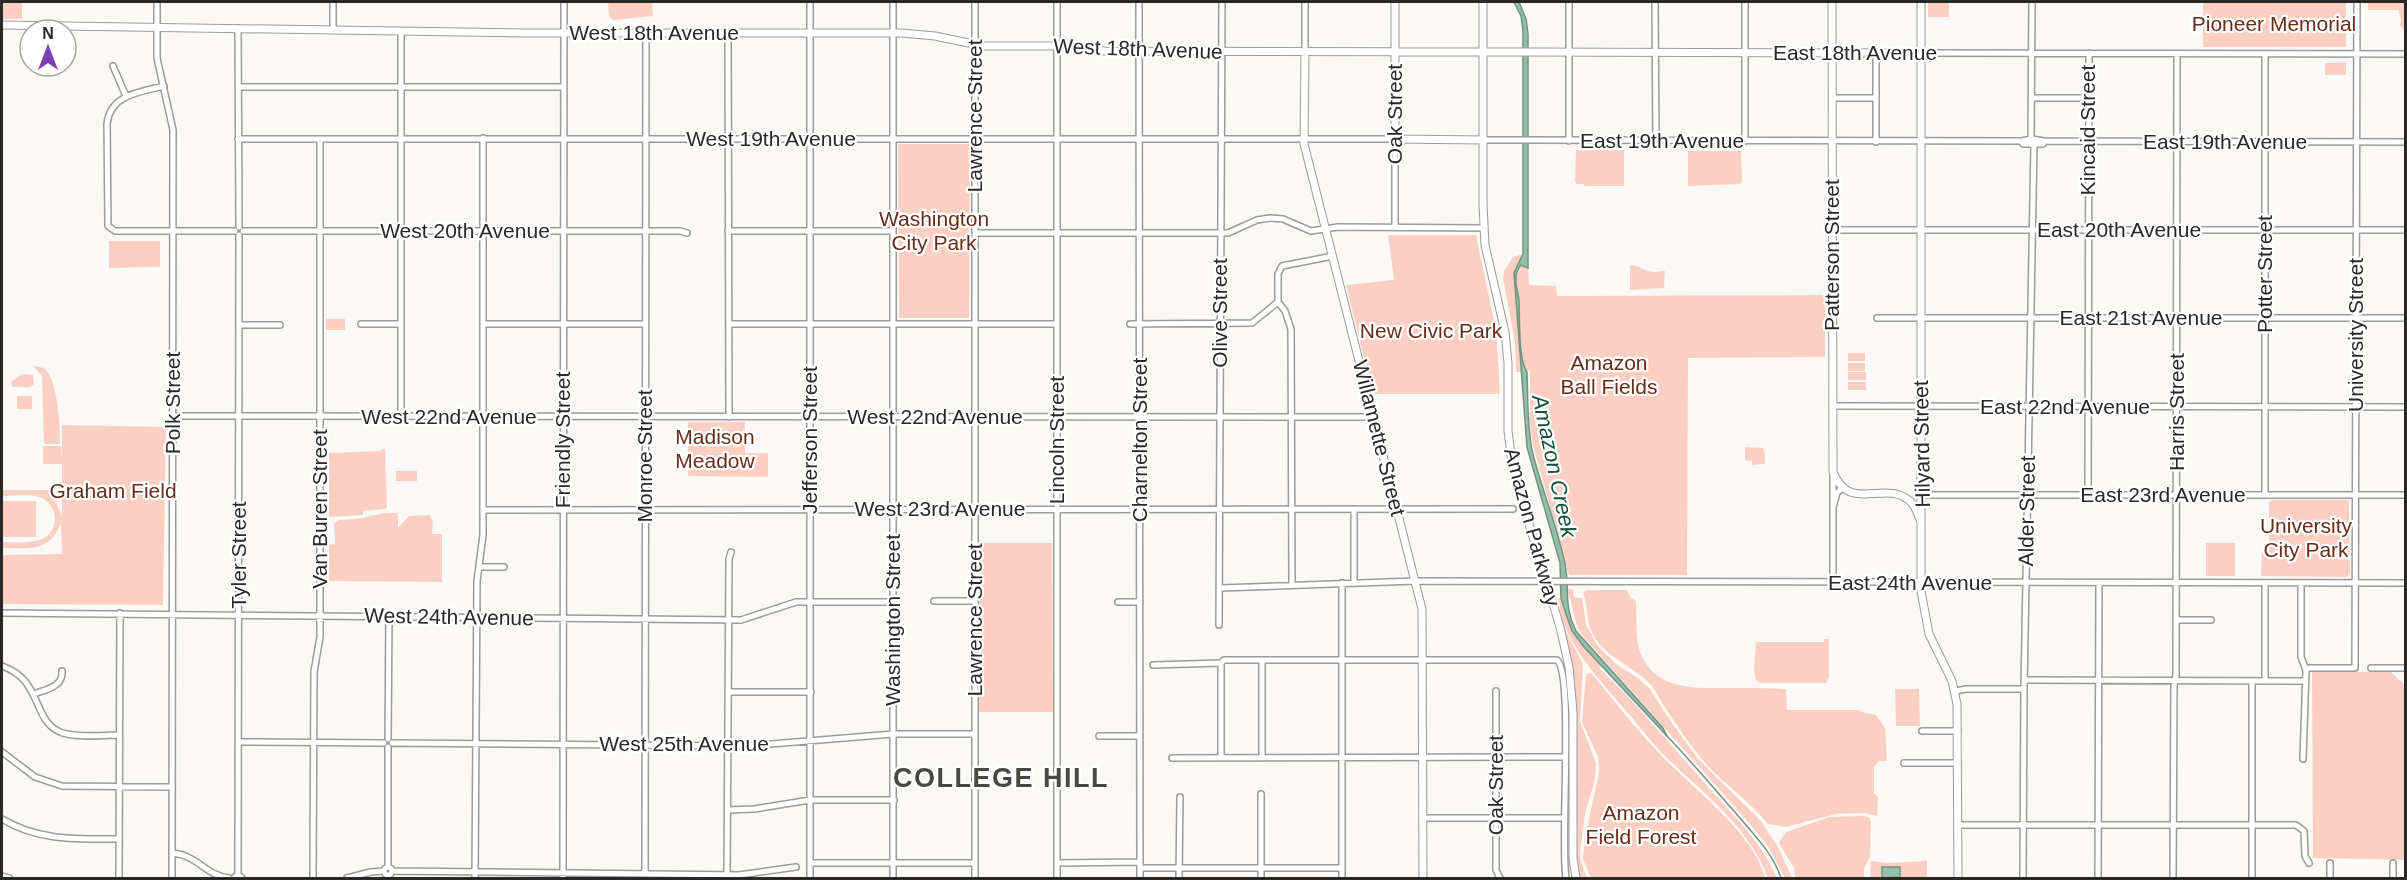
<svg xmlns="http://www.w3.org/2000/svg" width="2407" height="880" viewBox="0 0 2407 880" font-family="Helvetica,sans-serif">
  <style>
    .green { fill: #fbd0c2 }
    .water { fill: #93c0ab; stroke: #739283; stroke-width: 1.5 }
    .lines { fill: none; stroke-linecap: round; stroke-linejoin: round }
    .stream { stroke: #739283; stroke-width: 1.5 }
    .minor-casing { stroke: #9b9b97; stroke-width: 8 }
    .major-casing { stroke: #9b9b97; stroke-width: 9 }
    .minor { stroke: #fff; stroke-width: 5 }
    .major { stroke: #fff; stroke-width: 7 }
    .labels { text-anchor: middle; stroke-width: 4.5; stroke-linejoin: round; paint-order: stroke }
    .park-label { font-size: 21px; fill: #662d1a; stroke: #fff }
    .street-label { font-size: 21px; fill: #292827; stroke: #fff }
    .water-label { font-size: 22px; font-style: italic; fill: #164f3a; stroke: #fff }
    .district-label { font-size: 27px; font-weight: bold; letter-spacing: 1.5px; fill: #474743; stroke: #fff }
  </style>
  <rect width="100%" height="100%" fill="#faf9f5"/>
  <path class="green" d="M2,2h20v17h-20z
    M608,2h44l1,14 -39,4 -5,-3z
    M1928,2h21v15h-21z
    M2203,2h143v45h-143z
    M2368,2h37v29l-6,-7 2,-2 -2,-12h-31z
    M2346,62v13h-21v-12z
    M900,144h70l-1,174h-70l-1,-173z
    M1576,150h48v36h-39l-2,-2h-6l-2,-2z
    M1688,151h53l1,31 -2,2 -52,2z
    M1388,235h88l20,95 4,64h-127l-27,-109 48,-5z
    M109,241h51v26l-51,1z
    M1523,254l-9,19 6,90 3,9h-7l-1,-30 -12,-64 1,-7 9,-14z
    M1522,265l6,3 1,17 27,1 1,10 268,-1v62l-137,1 -1,217h-118l-36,-130 -3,-20v-53l-8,-7 -6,-87z
    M1630,265c10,0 15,7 25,7 4,0 7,-1 10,-1l-1,17 -34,2z
    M326,319h19v11h-19z
    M1848,353h17v8h-17z
    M1848,363h17v8h-17z
    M33,366l11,2c14,11 16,58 16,76h-16l-2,-68z
    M1848,372h18v8h-18z
    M22,374l11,1 1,9 -4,3h-18l-1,-5z
    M1848,382h18v8h-18z
    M17,396h15v13h-15z
    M688,422h57v31h23v24l-80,-1z
    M62,425l104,2 -3,178 -161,-1v-49l60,-1 -1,-31c-11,30 -33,25 -59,25v-6c11,0 26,2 37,-2 21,-6 21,-36 0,-43 -11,-3 -26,-1 -37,-1v-6h52v6l-3,1 6,7 5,13v-53h-19v-18h18l1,14z
    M1745,447l18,1 2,7v9l-13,1v-4l-7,-1z
    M381,449h4l2,58 -2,2 -22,2v4l-34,2v-64l52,-2z
    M396,471h21v10h-21z
    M2272,500h77l1,74 -3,3 -86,-1 1,-24 7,-1v-49z
    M2,501h34v36h-34z
    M385,513h13v15l11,-12 20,-1 4,6 -1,13h10v48l-113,-1v-36l6,-1 -1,-20 4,-4 18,-1z
    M979,543h73l1,169h-74z
    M2206,543h29v33h-29z
    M1566,588l8,2 -1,5 3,3h6l4,26 11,21 19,19 23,15 11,10 17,27 31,43 63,62 18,28 13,29h-7l-18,-33 -17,-21 -168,-189c-10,-15 -8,-32 -16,-47z
    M1586,590h41l4,8 5,3c1,17 -1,35 4,51 15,38 52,36 86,36 20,0 40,0 60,1l1,21h72l3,2 14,3 9,13 2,33h-8l-5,6v26l4,4 -1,19 -12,-3 -29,1 -50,13 -18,-3c-18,-23 -42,-38 -62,-60 -15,-17 -28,-37 -40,-55 -5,-7 -9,-16 -14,-23 -17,-20 -44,-26 -58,-50 -9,-14 -5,-28 -11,-43z
    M1559,598h2c7,27 22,48 41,68l-3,2c37,35 69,74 103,112 27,31 59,60 75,98h-9c-18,-49 -63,-84 -100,-119 -14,-13 -26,-30 -39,-45 -25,-29 -71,-76 -70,-116z
    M1564,628l19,36 -3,57 16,42 -1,16 -10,35 -5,38 1,9 6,17h-7l-3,-16c-2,-79 7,-157 -13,-234z
    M1824,639h5v38l-3,6h-66l-4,-2 -2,-13 2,-26h68z
    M2312,672h79l14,13v175l-92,-2z
    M1591,673c25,29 48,61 75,87 30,31 89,75 99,118h-174l-8,-19 2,-21 14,-66 -1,-15 -16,-35 4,-48z
    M1895,689h24l1,37h-24z
    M1864,816l6,2 1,5 -1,33 -6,13v9h-69l-1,-10 -15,-25 7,-11 43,-15z
    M1871,861l16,2 40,-2v17h-57z"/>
  <path class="water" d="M1514,2h5l7,17 2,15v234l-7,-3c-3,4 -5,8 -5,13 -1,8 3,16 3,24 1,17 -1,57 8,70 1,26 0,52 5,78 9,38 25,75 33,114 5,26 -2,41 11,67l87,97 4,8 -83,-89 -12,-16 -6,-17 -5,-16 -1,-35 -33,-116 -13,-174 9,-19v-223l-2,-15z
    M1882,867h18v10l-18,1z"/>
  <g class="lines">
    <path class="stream" d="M1666,735c24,25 45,50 68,76 18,22 38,40 47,67"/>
    <g class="minor-casing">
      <path id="minor" d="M157,2v56l16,72 -1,748
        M810,2v876
        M893,2v876
        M975,2v876
        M1057,2v876
        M1139,2l1,876
        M1655,2l1,139
        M238,28l1,199
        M333,30v-28
        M401,31v386
        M728,33l1,384
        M1305,51v-49
        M1876,53v89
        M1921,53l485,1
        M113,66l13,30
        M164,86c-23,6 -54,8 -57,38l1,102 7,5h120
        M239,87h325
        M1832,98h44
        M2032,98h57
        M238,139h1157v88
        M2031,139l1,-137
        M1483,140l539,1 9,-2 13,2 362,1
        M1569,141v-139
        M1745,141v-139
        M2022,141l1,3h20l1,-3
        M1832,230h574
        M243,231h437l7,2
        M728,231h165
        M975,233h253l29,-13 13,-2 13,1 28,12 27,-4 146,1
        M1278,302l7,9 6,18 1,256
        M1877,318h529
        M361,324h40
        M483,324h162
        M729,324h328
        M1130,324l122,-1 26,-21v-28l4,-8 51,-10
        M239,325h41
        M1833,406l573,1
        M173,416l1200,1
        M1833,472v110
        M1921,495h485
        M2088,495l1,-442
        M2265,495v-441
        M1833,507l4,-14 5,-5
        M1354,509v74
        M483,510l1030,-1
        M479,567h25
        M2301,583v74l5,13
        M1220,588l195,-7 991,2
        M934,601h41
        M1118,602h22
        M2,613l739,7 55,-18h97
        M2177,620h34
        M1219,625l3,-623
        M1262,660v97
        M1153,665l68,-2
        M2,666c42,14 29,57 61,67 17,5 39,2 56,2
        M2371,668h35
        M2306,670l3,-2h46l2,-666
        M2024,680l281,1
        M2252,681v197
        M2265,681v-98
        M1496,691v179l4,8
        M1955,691l11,-2h58
        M728,692h83
        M34,694c13,-5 29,-7 28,-23
        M1922,731h36
        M1099,736h41
        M388,739l1,-123
        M239,742l145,1
        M392,743l356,3 145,-12h82
        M2,752l33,25 27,9 110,1
        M1172,758l392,-1
        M1221,758v-95l3,-3h333c17,14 3,184 9,218
        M2303,759l3,-89
        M1904,763h54
        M728,810l26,-1 56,-9h84
        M1423,818h141
        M2,819c36,22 76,20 117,20
        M1958,825h338l8,6 1,25 4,7
        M172,853c26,2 32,22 57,25
        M810,863h165
        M1057,863l83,-1
        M2330,863v15
        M2393,863v15
        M384 871a4 4 0 1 1 8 0a4 4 0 1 1-8 0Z
        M388,867v-120
        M1140,868h202
        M392,871l347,4 57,-8
        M238,875l1,-640
        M2,876l7,2
        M119,878l1,-265
        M234,878l4,-3 4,3
        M313,878l1,-206 6,-35v-498
        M347,878l24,-6 13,-1
        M475,878l2,-297 6,-46v-397
        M563,878l1,-876
        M645,878l1,-845
        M727,878l2,-319 2,-7
        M1179,878l1,-81
        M1261,878v-84
        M1342,878v-295
        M2023,878l1,-189 10,-545
        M2098,878l1,-295
        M2173,878l1,-192 2,-10 1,-622"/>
    </g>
    <g class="major-casing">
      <path id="major" d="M1395,2v137l88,1
        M1483,2v202l2,41 20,87 3,31v68l5,40 47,156 9,40 4,45v146l3,20
        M1832,2l1,470c17,42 51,7 77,29 6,6 8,13 11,21
        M1921,2v589l8,43 23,47 5,23 1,174
        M2,25l521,8h379l33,3 48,10h89l32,5 817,2
        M1305,51l-1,93 118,465 1,269"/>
    </g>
    <use href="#minor" class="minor"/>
    <use href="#major" class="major"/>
  </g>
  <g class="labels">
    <g class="park-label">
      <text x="2274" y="31">Pioneer Memorial</text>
      <text x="934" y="226">Washington<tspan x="934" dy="24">City Park</tspan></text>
      <text x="1431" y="338">New Civic Park</text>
      <text x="1609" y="370">Amazon<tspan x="1609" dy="24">Ball Fields</tspan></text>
      <text x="715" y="444">Madison<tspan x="715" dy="24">Meadow</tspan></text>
      <text x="113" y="498">Graham Field</text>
      <text x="2306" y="533">University<tspan x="2306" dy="24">City Park</tspan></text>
      <text x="1641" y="820">Amazon<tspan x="1641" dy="24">Field Forest</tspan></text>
    </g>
    <g class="street-label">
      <text x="654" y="40">West 18th Avenue</text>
      <text transform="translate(1138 49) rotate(2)" y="7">West 18th Avenue</text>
      <text x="1855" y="60">East 18th Avenue</text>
      <text transform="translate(1395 114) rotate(-90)" y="7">Oak Street</text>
      <text transform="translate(975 116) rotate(-90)" y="7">Lawrence Street</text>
      <text transform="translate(2088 130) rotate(-90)" y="7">Kincaid Street</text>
      <text x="771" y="146">West 19th Avenue</text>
      <text x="1662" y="148">East 19th Avenue</text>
      <text x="2225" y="149">East 19th Avenue</text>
      <text x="2119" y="237">East 20th Avenue</text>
      <text x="465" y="238">West 20th Avenue</text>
      <text transform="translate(1832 255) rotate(-90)" y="7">Patterson Street</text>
      <text transform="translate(2265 274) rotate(-90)" y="7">Potter Street</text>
      <text transform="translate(1220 313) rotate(-90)" y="7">Olive Street</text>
      <text x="2141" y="325">East 21st Avenue</text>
      <text transform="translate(2356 335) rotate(-90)" y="7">University Street</text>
      <text transform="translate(173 403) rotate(-90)" y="7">Polk Street</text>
      <text x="2065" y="414">East 22nd Avenue</text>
      <text transform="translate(2177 412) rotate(-90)" y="7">Harris Street</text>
      <text x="449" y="424">West 22nd Avenue</text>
      <text x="935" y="424">West 22nd Avenue</text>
      <text transform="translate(1379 438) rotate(76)" y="7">Willamette Street</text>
      <text transform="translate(563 440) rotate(-90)" y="7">Friendly Street</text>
      <text transform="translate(810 440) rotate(-90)" y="7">Jefferson Street</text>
      <text transform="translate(1057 440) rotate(-90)" y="7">Lincoln Street</text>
      <text transform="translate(1140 440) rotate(-90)" y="7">Charnelton Street</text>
      <text transform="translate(1922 444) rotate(-91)" y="7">Hilyard Street</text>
      <text transform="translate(645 456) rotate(-90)" y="7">Monroe Street</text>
      <text x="2163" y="502">East 23rd Avenue</text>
      <text transform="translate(320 509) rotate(-90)" y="7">Van Buren Street</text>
      <text x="940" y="516">West 23rd Avenue</text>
      <text transform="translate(2027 511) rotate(-89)" y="7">Alder Street</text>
      <text transform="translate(1532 527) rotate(75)" y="7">Amazon Parkway</text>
      <text transform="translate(239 555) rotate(-90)" y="7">Tyler Street</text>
      <text x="1910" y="590">East 24th Avenue</text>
      <text transform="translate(449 617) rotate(1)" y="7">West 24th Avenue</text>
      <text transform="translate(893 620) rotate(-90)" y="7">Washington Street</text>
      <text transform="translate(975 620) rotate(-90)" y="7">Lawrence Street</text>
      <text x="684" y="751">West 25th Avenue</text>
      <text transform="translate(1496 785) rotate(-90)" y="7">Oak Street</text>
    </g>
    <g class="water-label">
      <text transform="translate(1555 466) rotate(78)" y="8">Amazon Creek</text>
    </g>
    <g class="district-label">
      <text x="1001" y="787">COLLEGE HILL</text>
    </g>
  </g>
  <rect width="2407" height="880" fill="none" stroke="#292827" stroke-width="6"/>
  <g transform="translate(48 48)"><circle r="28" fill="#ffffff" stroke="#a9a9a9" stroke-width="1.5"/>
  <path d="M0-4.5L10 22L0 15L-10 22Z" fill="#7c3eb3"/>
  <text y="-9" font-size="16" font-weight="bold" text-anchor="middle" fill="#292827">N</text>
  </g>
</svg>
